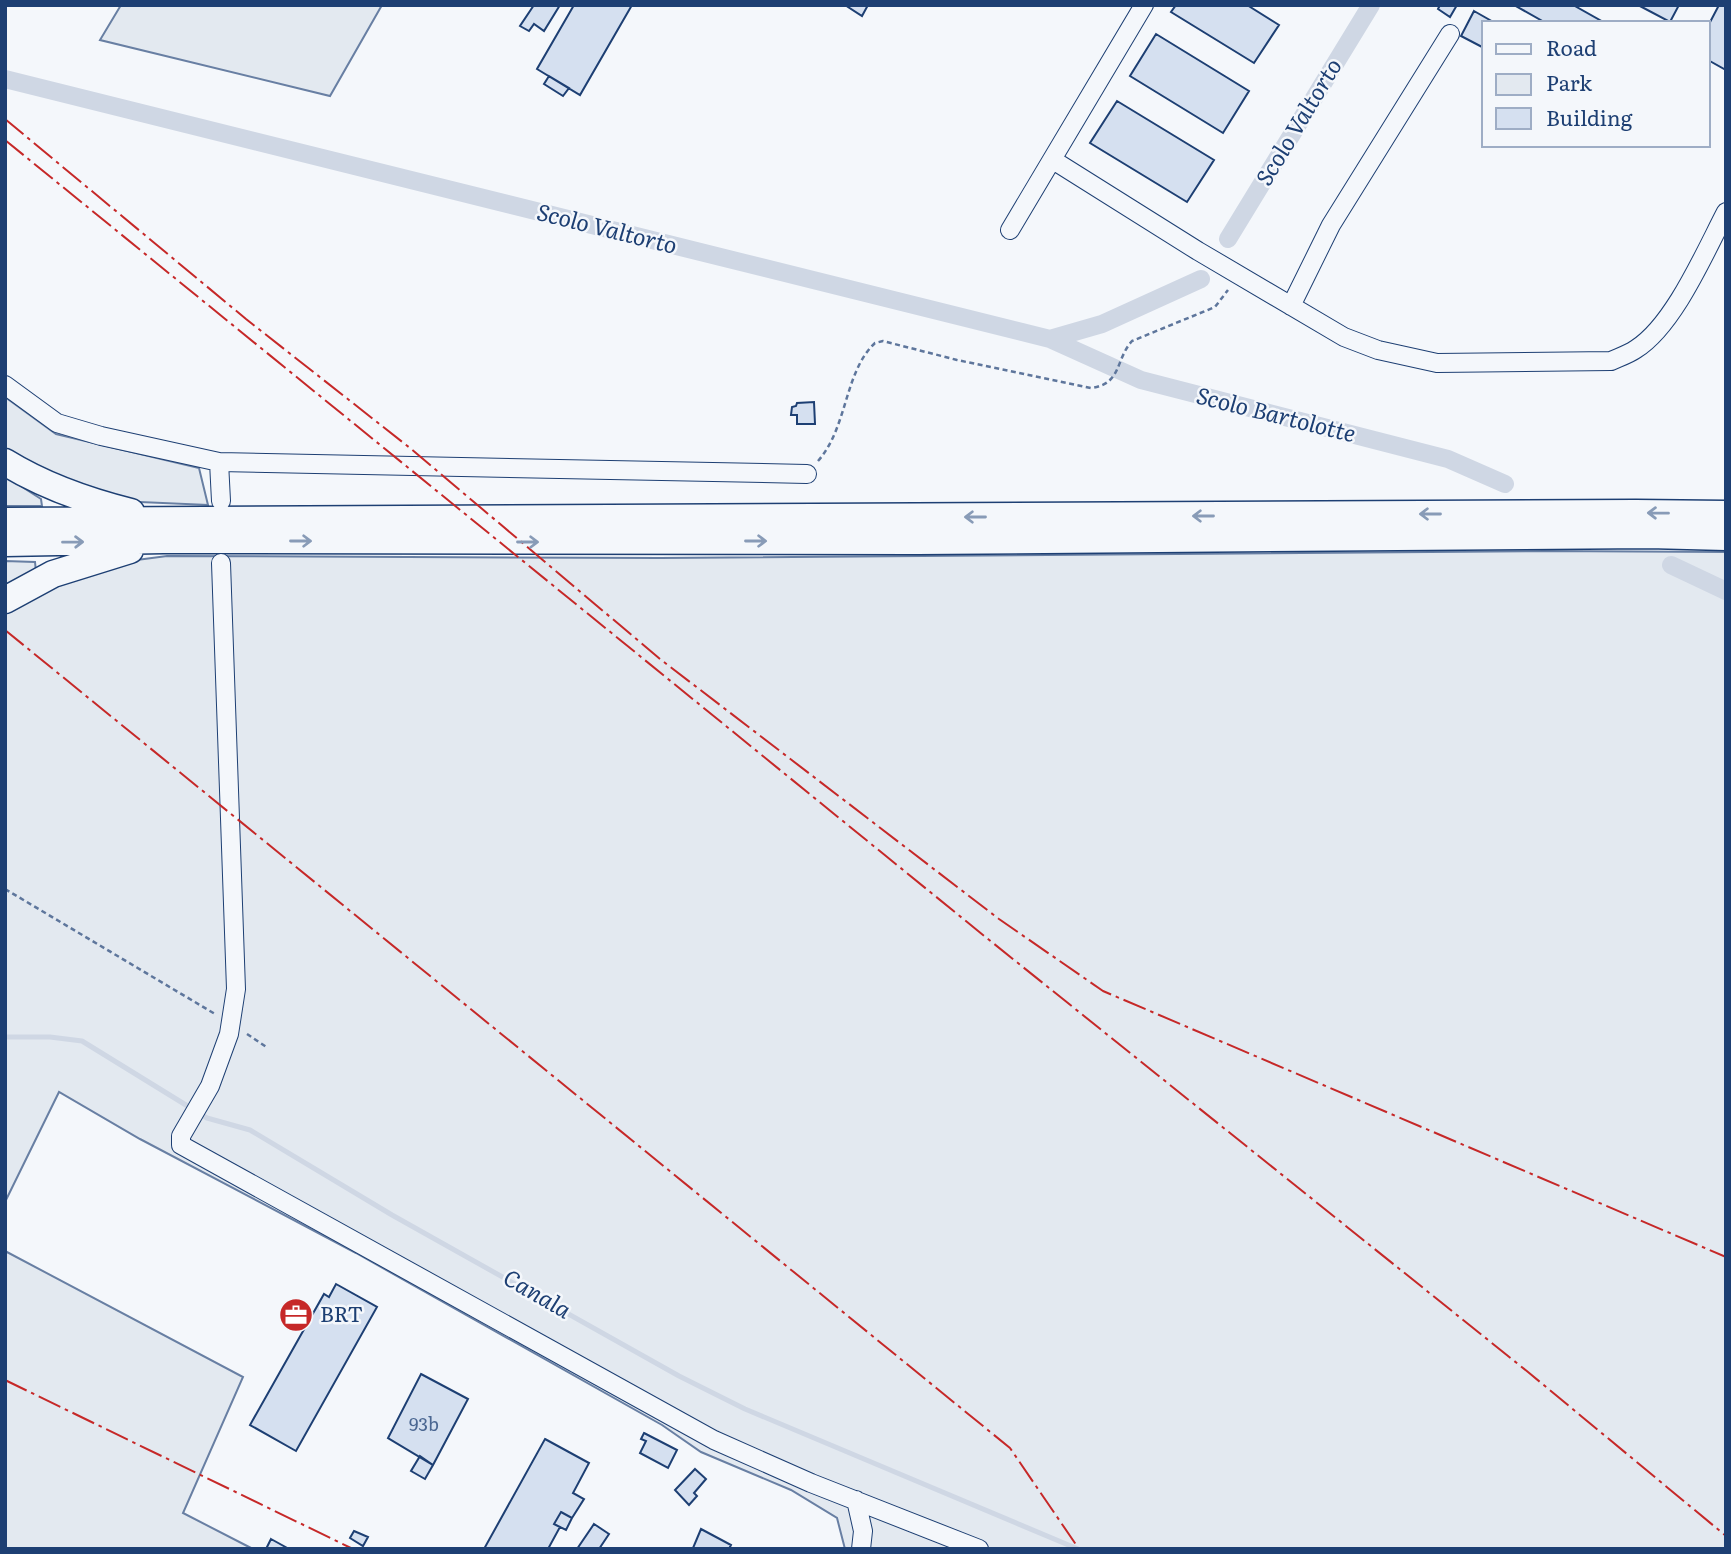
<svg xmlns="http://www.w3.org/2000/svg" width="1731" height="1554" viewBox="0 0 1731 1554" font-family="Literata,serif">
  <style>
    .green { fill: #e3e9f0; stroke: #687fa3; stroke-width: 2 }
    .lines { fill: none; stroke-linecap: round; stroke-linejoin: round }
    .stream { stroke: #cfd7e4; stroke-width: 5 }
    .canal { stroke: #cfd7e4; stroke-width: 18 }
    .building { fill: #d5e0f0; stroke: #1d3f73; stroke-width: 2 }
    .minor-casing { stroke: #1d3f73; stroke-width: 20 }
    .highway-casing { stroke: #1d3f73; stroke-width: 29 }
    .path { stroke: #5e769c; stroke-width: 2.5; stroke-dasharray: 5 3.5; stroke-linecap: butt }
    .minor { stroke: #f4f7fb; stroke-width: 18 }
    .highway { stroke: #f4f7fb; stroke-width: 26 }
    .power { stroke: #c62828; stroke-width: 2; stroke-dasharray: 24 5 3.5 5; stroke-linecap: butt }
    .oneway { stroke: #889bb7 }
    .labels { text-anchor: middle; stroke-width: 5; stroke-linejoin: round; paint-order: stroke }
    .number-label { font-size: 18px; fill: #4b6792 }
    .poi-label { font-size: 21px; fill: #1d3f73; stroke: #f4f7fb; text-anchor: start }
    .water-label { font-size: 23px; font-style: italic; fill: #1d3f73; stroke: #f4f7fb }
  </style>
  <rect width="100%" height="100%" fill="#f4f7fb"/>
  <path class="green" d="M121,5h261l-52,91 -230,-56z
    M5,397l51,37 143,34 9,37 -91,-4 -112,-45z
    M5,476l36,23 1,7h-37z
    M1544,551l182,1v997h-881l-8,-31 -46,-28 -90,-38 -39,-27 -306,-172 -216,-114 -81,-47 -54,110v-591l53,-33 56,-15 53,-7 493,2z
    M5,561l30,1 1,10 -31,16z
    M5,1251l238,126 -60,136 70,36h-248z"/>
  <g class="lines">
    <path class="stream" d="M5,1037h45l32,4 125,77 43,12 142,85 287,161 66,33 333,140"/>
    <path class="canal" d="M5,79l1045,260 52,-15 99,-45
      M1228,239l143,-234
      M1050,339l91,41 307,79 57,25
      M1671,565l55,26"/>
  </g>
  <path class="building" d="M534,5h26l-16,26 -10,-7 -5,7 -9,-5z
    M574,5h58l-52,90 -43,-26z
    M845,5h23l-6,11z
    M1176,5h71l32,20 -25,38 -83,-51z
    M1440,5h17l-7,12 -12,-8z
    M1514,5h59l32,18h-59z
    M1638,5h41l-9,17z
    M1719,5h7v65l-18,-10v-34z
    M1474,11l21,12h-11v25l-23,-12z
    M1156,34l93,57 -26,42 -93,-57z
    M549,76l20,12 -6,8 -19,-12z
    M1117,101l97,59 -27,42 -97,-59z
    M814,402l1,22h-18v-9h-6l1,-8 4,-1 1,-3z
    M336,1284l41,23 -81,144 -46,-26 74,-131 5,3z
    M421,1374l47,25 -35,66 -45,-27z
    M644,1433l33,17 -9,18 -28,-15 6,-12 -5,-2z
    M545,1439l44,24 -16,30 11,6 -12,19 -11,-6 -7,12 6,3 -12,22h-64z
    M420,1456l13,9 -8,14 -14,-8z
    M695,1469l11,10 -12,14 3,3 -8,9 -14,-15z
    M561,1512l11,6 -6,12 -12,-6z
    M594,1524l15,10 -10,15h-22z
    M701,1529l30,16 -2,4 -36,-1z
    M354,1531l14,6 -5,9 -13,-8z
    M271,1539l18,10h-23z"/>
  <g class="lines">
    <g class="minor-casing">
      <path id="minor" d="M1053,160l145,91 146,86 34,13 59,13 174,-2c9,-4 18,-7 25,-12 38,-24 69,-97 90,-137
        M1010,230l134,-225
        M1291,306l40,-81 119,-191
        M5,385l52,38 44,13 118,26 588,12
        M219,462l2,39
        M221,563l15,426 -7,45 -19,52 -29,50v9l533,295 97,43 168,66
        M856,1500l7,31 -2,18"/>
    </g>
    <g class="highway-casing">
      <path id="highway" d="M5,462c39,24 82,39 126,50
        M5,521l1631,-8 90,1
        M5,543l158,-3 754,1 732,-6 77,2
        M5,600l48,-26 77,-24"/>
    </g>
    <path class="path" d="M818,461c30,-34 26,-89 57,-118l8,-2 74,19 134,28c31,-4 24,-28 41,-47l83,-34 13,-17
      M5,889l210,125
      M247,1034l21,14"/>
    <use href="#minor" class="minor"/>
    <use href="#highway" class="highway"/>
    <path class="power" d="M5,119l241,200 164,129 250,211 339,260 104,72 623,266
      M5,140l983,799 540,433 198,164
      M5,630l1005,818 69,101
      M5,1380l348,169"/>
  </g>
  <defs><path id="oneway-shaft" d="M-6 0H5M1.5-3L5.5 0L1.5 3" fill="none" stroke-width="1.6" stroke-linecap="round" stroke-linejoin="round" transform="scale(1.75)"/></defs>
  <g class="oneway">
    <use href="#oneway-shaft" transform="translate(1658 513) rotate(-179)"/>
    <use href="#oneway-shaft" transform="translate(1430 514) rotate(180)"/>
    <use href="#oneway-shaft" transform="translate(1203 516) rotate(180)"/>
    <use href="#oneway-shaft" transform="translate(975 517) rotate(180)"/>
    <use href="#oneway-shaft" transform="translate(301 541)"/>
    <use href="#oneway-shaft" transform="translate(756 541)"/>
    <use href="#oneway-shaft" transform="translate(73 542) rotate(-1)"/>
    <use href="#oneway-shaft" transform="translate(528 542)"/>
  </g>
  <defs>
    <g id="office-disc" transform="scale(1.75)"><circle r="9.5" fill="#c62828" stroke="#f4f7fb"/><path d="M-6-3h4V-5.5h4V-3h4V5H-6ZM-1-4.5V-3h2v-1.5ZM-6 0V1H6V0Z" fill="#fff"/></g>
  </defs>
  <g fill-rule="evenodd">
    <use href="#office-disc" x="296" y="1315"/>
  </g>
  <g class="labels">
    <g class="number-label">
      <text x="424" y="1431">93b</text>
    </g>
    <g class="poi-label">
      <text x="320" y="1322">BRT</text>
    </g>
    <g class="water-label">
      <text transform="translate(1299 122) rotate(-59)" y="8">Scolo Valtorto</text>
      <text transform="translate(607 229) rotate(14)" y="8">Scolo Valtorto</text>
      <text transform="translate(1276 415) rotate(14)" y="8">Scolo Bartolotte</text>
      <text transform="translate(537 1294) rotate(30)" y="8">Canala</text>
    </g>
  </g>
  <rect width="1731" height="1554" fill="none" stroke="#1d3f73" stroke-width="14"/>
  <rect x="1482" y="21" width="228" height="126" fill="#f4f7fb" stroke="#9eadc5" stroke-width="2"/>
  <rect x="1496" y="44" width="35" height="10" fill="#f4f7fb" stroke="#9eadc5" stroke-width="2"/>
  <text x="1546" y="56" font-size="21" fill="#1d3f73">Road</text>
  <rect x="1496" y="74" width="35" height="21" fill="#e3e9f0" stroke="#9eadc5" stroke-width="2"/>
  <text x="1546" y="91" font-size="21" fill="#1d3f73">Park</text>
  <rect x="1496" y="108" width="35" height="21" fill="#d5e0f0" stroke="#9eadc5" stroke-width="2"/>
  <text x="1546" y="126" font-size="21" fill="#1d3f73">Building</text>
</svg>
